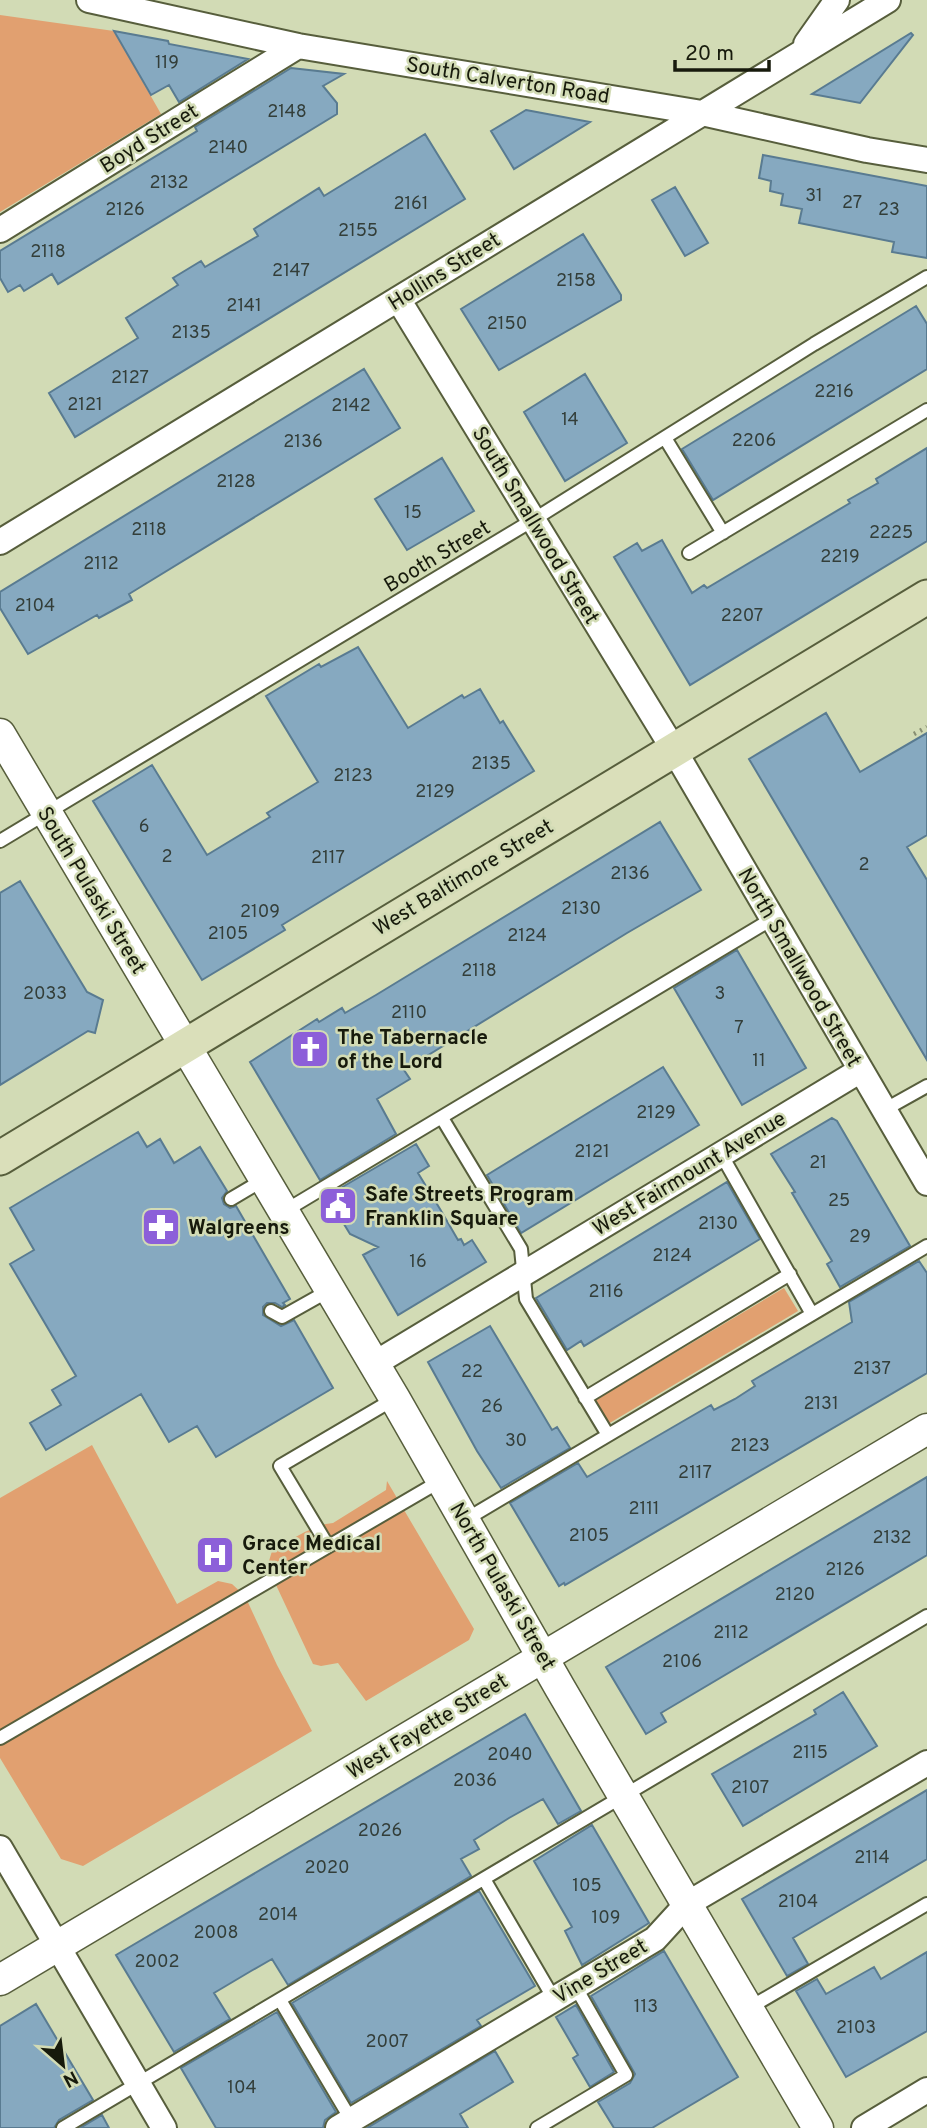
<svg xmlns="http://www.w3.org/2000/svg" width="927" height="2128" viewBox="0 0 927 2128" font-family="Overpass,sans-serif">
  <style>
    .green { fill: #e1a070 }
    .building { fill: #86a9c0; stroke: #597b91; stroke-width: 2 }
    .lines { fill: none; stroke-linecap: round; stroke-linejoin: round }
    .service-casing { stroke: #575e3c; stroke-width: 16 }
    .minor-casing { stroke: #575e3c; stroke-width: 28 }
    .tertiary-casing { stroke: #575e3c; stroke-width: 33 }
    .secondary-casing { stroke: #575e3c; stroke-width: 37 }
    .path { stroke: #878e72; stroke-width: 4.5; stroke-dasharray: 2 5; stroke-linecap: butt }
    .service { stroke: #fff; stroke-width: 12 }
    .minor { stroke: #fff; stroke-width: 24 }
    .tertiary { stroke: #fff; stroke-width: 30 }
    .secondary { stroke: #dadfba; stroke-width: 33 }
    .labels { text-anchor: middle; stroke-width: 5; stroke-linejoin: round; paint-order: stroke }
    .number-label { font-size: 18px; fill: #333e39 }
    .street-label { font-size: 21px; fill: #171a0c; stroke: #d2dbb5 }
    .poi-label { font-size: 21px; font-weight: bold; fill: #171a0c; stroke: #d2dbb5; text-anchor: start }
  </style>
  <rect width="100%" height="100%" fill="#d2dbb5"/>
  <path class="green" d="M0,15l114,16 47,83 -161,98z
    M784,1288l14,23 -190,113 -14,-23z
    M92,1445l85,159 41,-23 14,3 13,12 32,69 35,66 -229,135 -22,-7 -61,-101v-260z
    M387,1481l87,148 -5,11 -103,61 -28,-38 -17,3 -8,-2 -44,-94v-9l3,-10c18,-10 39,-26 61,-28l53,-33z"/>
  <path class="building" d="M114,31l54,10 1,3 79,15 -69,43 -10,-17 -18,10z
    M911,33l2,2 -53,68 -48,-9z
    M291,68l53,6 -21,12 14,17v11l-279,170 -6,-10 -28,17 -4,-6 -12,7 -8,-14v-27l197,-120 -2,-4z
    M526,110l64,12 -76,47 -23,-38z
    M425,134l40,65 -390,238 -26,-44 89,-55 -12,-20 52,-33 -5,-7 28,-17 4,6 53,-31 -4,-7 65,-41 5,8z
    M763,155l164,31v72l-35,-6 2,-10 -95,-19 3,-14 -21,-4 2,-11 -13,-3 1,-10 -12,-3z
    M675,187l33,56 -23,13 -33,-56z
    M583,234l38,61v5l-122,70 -38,-61z
    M916,306l11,18v45l-214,131 -31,-51z
    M364,369l36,59 -271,166 3,6 -33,18 -2,-3 -69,39 -28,-46v-16z
    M585,374l42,69 -62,38 -41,-69z
    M927,448v93l-237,144 -76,-128 23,-14 5,8 20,-11 30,53 12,-8 3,3 143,-85 -2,-3 30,-17 -2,-4z
    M442,458l32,53 -67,39 -32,-51z
    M358,647l50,81 54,-33 2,3 16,-9 20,34 3,-2 31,50 -252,154 3,5 -83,50 -109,-179 59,-36 55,90 63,-38 -3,-4 51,-31 -52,-86 53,-32 2,3z
    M826,713l34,59 67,-39v102l-20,12 20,33v180l-178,-301z
    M660,822l41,68 -74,43 -223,137 6,9 -33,20 19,35 -76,46 -70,-118 67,-43 2,3 23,-14 3,5 31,-18z
    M20,881l67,111 16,8 -8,33 -7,-2 -88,54v-192z
    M737,950l69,118 -64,37 -68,-117z
    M663,1067l36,58 -178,108 -34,-58z
    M832,1118l5,3 73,125 -70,41 -13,-23 5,-3 -40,-68 3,-1 -24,-38z
    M138,1132l9,15 13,-8 14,24 26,-16 27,44 -5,7 2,6 6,4 6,-2 54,93 -7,4 2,2 -3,2 -7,-4h-8l-4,4v8l18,11 13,-6 39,68 -117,69 -19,-31 -28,16 -28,-48 -95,56 -16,-27 31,-18 -9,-15 24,-14 -66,-112 24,-14 -24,-42z
    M416,1144l13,22 -11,7 22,36 18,31 3,-1 3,6 8,-5 14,22 -88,53 -35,-60 15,-8 -28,-13 -23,-38z
    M727,1182l33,57 -176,107 -3,-5 -14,9 -31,-52z
    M919,1261l8,12v100l-362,212 -1,-2 -5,3 -49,-83 68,-40 9,14 124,-72 3,5 21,-11 20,-13 -3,-5 100,-59 -3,-20z
    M490,1326l62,104 5,-3 13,21 -69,40 -24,-37 -49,-89z
    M927,1477v78l-266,158 5,9 -20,12 -40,-67z
    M843,1692l34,54 -134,80 -31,-52 104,-60 -2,-4z
    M525,1714l56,97 -23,13 -15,-25 -34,19 -35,22 5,9 -18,10 10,17 -183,109 -16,-26 -21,12 -37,22 16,26 -56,33 -58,-97z
    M927,1790v69l-134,79 15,26 -21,12 -45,-77z
    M592,1825l57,98 -67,42 -17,-34 7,-4 -38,-66z
    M479,1891l56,95 -58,34 4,6 -130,77 -59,-100z
    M664,1951l74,126 -86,51h-38l-16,-26 32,-19 5,-9 -44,-78z
    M927,1952v79l-81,46 -50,-86 21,-12 9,15 48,-27 7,12z
    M36,2004l57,96 -34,20 -5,8h-54v-102z
    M576,2005l38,67 -24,15 -17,-29 5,-3 -22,-38z
    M277,2012l59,100 -11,8 -2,8h-107l-35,-60z
    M495,2051l18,31 -53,32 8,14h-101z
    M102,2115l7,13h-29z"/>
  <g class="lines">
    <g class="service-casing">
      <path id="service" d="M665,438l58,95
        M689,553l238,-143
        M0,841l533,-321 281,-176 113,-67
        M884,1110l43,-24
        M442,1118l79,131 5,50 82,136
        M721,1154l91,160
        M231,1199l32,-19
        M283,1212l489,-293
        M271,1311l11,6 48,-27
        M585,1398l205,-124
        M465,1520l462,-274
        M328,1546l-48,-80 114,-67
        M0,1738l442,-258
        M484,1879l70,120
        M280,2000l73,123
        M749,2008l178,-104
        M63,2128l864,-512
        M537,2128l89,-53 -51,-89"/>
    </g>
    <g class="minor-casing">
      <path id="minor" d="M89,0l209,46 404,67 165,37 60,10
        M806,44l31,-44
        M0,230l298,-184
        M398,299l276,451 253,433
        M0,542l888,-542
        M374,1364l487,-294
        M0,1848l164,280
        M338,2128l317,-189 32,-35 240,-141
        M864,2128l63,-38"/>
    </g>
    <g class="tertiary-casing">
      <path id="tertiary" d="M0,734l395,665 165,289 258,440
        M0,1980l927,-551"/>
    </g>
    <g class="secondary-casing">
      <path id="secondary" d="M0,1158l927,-561"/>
    </g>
    <path class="path" d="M914,734l13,-7"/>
    <use href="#service" class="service"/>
    <use href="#minor" class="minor"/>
    <use href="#tertiary" class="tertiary"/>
    <use href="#secondary" class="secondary"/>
  </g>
  <defs>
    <g id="church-square" transform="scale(2.0125)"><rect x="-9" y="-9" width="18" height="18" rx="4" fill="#8c5fd9" stroke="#d2dbb5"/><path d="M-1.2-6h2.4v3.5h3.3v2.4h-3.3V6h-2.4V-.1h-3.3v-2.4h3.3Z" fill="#fff"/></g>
    <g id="civic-square" transform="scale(2.0125)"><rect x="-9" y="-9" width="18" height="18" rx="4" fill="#8c5fd9" stroke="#d2dbb5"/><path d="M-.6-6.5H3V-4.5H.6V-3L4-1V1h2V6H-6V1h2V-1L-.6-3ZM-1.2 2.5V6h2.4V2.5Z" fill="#fff"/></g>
    <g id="pharmacy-square" transform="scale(2.0125)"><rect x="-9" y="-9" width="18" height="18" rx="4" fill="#8c5fd9" stroke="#d2dbb5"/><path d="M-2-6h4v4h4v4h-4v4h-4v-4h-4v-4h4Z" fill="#fff"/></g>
    <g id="hospital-square" transform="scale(2.0125)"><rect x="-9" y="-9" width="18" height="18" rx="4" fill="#8c5fd9" stroke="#d2dbb5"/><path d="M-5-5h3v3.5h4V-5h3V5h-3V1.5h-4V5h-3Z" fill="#fff"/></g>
  </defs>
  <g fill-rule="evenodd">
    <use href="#church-square" x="310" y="1049"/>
    <use href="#civic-square" x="338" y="1206"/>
    <use href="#pharmacy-square" x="161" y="1227"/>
    <use href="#hospital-square" x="215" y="1555"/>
  </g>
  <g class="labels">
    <g class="number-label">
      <text x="167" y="68">119</text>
      <text x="287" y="117">2148</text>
      <text x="228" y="153">2140</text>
      <text x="169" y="188">2132</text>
      <text x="814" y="201">31</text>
      <text x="852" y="208">27</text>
      <text x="411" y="209">2161</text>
      <text x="125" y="215">2126</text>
      <text x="889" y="215">23</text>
      <text x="358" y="236">2155</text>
      <text x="48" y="257">2118</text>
      <text x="291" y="276">2147</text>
      <text x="576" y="286">2158</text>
      <text x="244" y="311">2141</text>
      <text x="507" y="329">2150</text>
      <text x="191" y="338">2135</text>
      <text x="130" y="383">2127</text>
      <text x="834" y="397">2216</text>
      <text x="85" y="410">2121</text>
      <text x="351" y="411">2142</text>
      <text x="570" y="425">14</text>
      <text x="754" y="446">2206</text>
      <text x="303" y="447">2136</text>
      <text x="236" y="487">2128</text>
      <text x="413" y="518">15</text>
      <text x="149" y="535">2118</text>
      <text x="891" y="538">2225</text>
      <text x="840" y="562">2219</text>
      <text x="101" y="569">2112</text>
      <text x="35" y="611">2104</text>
      <text x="742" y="621">2207</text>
      <text x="491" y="769">2135</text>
      <text x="353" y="781">2123</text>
      <text x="435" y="797">2129</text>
      <text x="144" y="832">6</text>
      <text x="167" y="862">2</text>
      <text x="328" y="863">2117</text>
      <text x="864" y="870">2</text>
      <text x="630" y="879">2136</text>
      <text x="581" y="914">2130</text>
      <text x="260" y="917">2109</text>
      <text x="228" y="939">2105</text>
      <text x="527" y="941">2124</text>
      <text x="479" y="976">2118</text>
      <text x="45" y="999">2033</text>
      <text x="720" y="999">3</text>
      <text x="409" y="1018">2110</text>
      <text x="739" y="1033">7</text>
      <text x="759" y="1066">11</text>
      <text x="656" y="1118">2129</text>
      <text x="592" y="1157">2121</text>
      <text x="818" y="1168">21</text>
      <text x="839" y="1206">25</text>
      <text x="718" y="1229">2130</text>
      <text x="860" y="1242">29</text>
      <text x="672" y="1261">2124</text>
      <text x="418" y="1267">16</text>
      <text x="606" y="1297">2116</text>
      <text x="872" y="1374">2137</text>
      <text x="472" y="1377">22</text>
      <text x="821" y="1409">2131</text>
      <text x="492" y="1412">26</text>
      <text x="516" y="1446">30</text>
      <text x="750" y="1451">2123</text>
      <text x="695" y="1478">2117</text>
      <text x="644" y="1514">2111</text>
      <text x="589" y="1541">2105</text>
      <text x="892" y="1543">2132</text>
      <text x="845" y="1575">2126</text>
      <text x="795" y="1600">2120</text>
      <text x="731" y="1638">2112</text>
      <text x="682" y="1667">2106</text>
      <text x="810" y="1758">2115</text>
      <text x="510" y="1760">2040</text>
      <text x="475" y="1786">2036</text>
      <text x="750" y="1793">2107</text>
      <text x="380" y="1836">2026</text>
      <text x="872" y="1863">2114</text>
      <text x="327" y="1873">2020</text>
      <text x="587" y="1891">105</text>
      <text x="798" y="1907">2104</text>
      <text x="278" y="1920">2014</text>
      <text x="606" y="1923">109</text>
      <text x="216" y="1938">2008</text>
      <text x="157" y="1967">2002</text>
      <text x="646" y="2012">113</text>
      <text x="856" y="2033">2103</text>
      <text x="387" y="2047">2007</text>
      <text x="242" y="2093">104</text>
    </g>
    <g class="street-label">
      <text transform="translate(508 80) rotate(9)" y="7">South Calverton Road</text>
      <text transform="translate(149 138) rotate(-32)" y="7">Boyd Street</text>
      <text transform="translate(444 271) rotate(-32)" y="7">Hollins Street</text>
      <text transform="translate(536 525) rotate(59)" y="7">South Smallwood Street</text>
      <text transform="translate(437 556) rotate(-31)" y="7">Booth Street</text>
      <text transform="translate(463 877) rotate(-31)" y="7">West Baltimore Street</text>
      <text transform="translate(92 890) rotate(59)" y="7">South Pulaski Street</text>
      <text transform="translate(800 967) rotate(60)" y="7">North Smallwood Street</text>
      <text transform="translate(689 1173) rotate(-31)" y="7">West Fairmount Avenue</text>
      <text transform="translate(503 1586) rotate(60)" y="7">North Pulaski Street</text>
      <text transform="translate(427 1726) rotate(-31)" y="7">West Fayette Street</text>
      <text transform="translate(600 1971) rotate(-31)" y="7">Vine Street</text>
    </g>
    <g class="poi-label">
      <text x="337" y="1044">The Tabernacle<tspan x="337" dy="24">of the Lord</tspan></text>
      <text x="365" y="1201">Safe Streets Program<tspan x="365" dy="24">Franklin Square</tspan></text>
      <text x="188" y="1234">Walgreens</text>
      <text x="242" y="1550">Grace Medical<tspan x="242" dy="24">Center</tspan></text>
    </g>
  </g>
  <g transform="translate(63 2065) rotate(152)" stroke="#d2dbb5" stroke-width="5" paint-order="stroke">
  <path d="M0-5L12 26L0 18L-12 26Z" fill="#171a0c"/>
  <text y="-10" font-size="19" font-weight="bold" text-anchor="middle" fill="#171a0c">N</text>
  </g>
  <path d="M675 60v10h94v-10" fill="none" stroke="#171a0c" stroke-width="3.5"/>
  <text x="685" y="60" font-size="21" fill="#171a0c" stroke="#d2dbb5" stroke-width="5" paint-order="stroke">20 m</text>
</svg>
